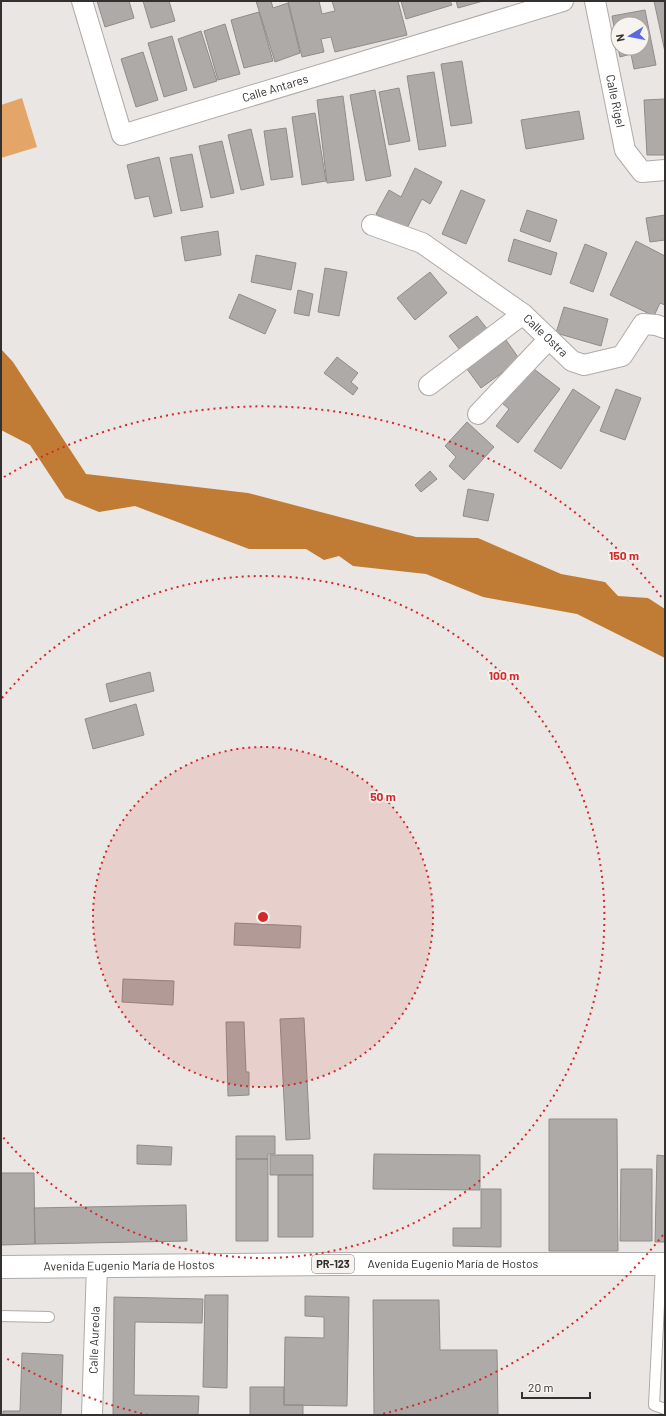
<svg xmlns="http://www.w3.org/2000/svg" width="666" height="1416" viewBox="0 0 666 1416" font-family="Barlow,sans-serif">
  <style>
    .green { fill: #e4a569 }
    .water { fill: #c07c34 }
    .building { fill: #adaaa7; stroke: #8f8c89 }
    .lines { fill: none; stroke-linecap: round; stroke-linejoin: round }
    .lane-casing { stroke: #afaba8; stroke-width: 12 }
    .street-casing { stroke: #afaba8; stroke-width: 22 }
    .primary-casing { stroke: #afaba8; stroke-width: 24 }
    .lane { stroke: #fff; stroke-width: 10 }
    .street { stroke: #fff; stroke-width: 20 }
    .primary { stroke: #fff; stroke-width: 22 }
    .ring { fill: none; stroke: #d62828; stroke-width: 2; stroke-dasharray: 2 4 }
    .labels { text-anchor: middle; stroke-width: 3.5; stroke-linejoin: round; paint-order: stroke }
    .shield { fill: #f7f4f0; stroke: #6e6c6a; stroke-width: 1 }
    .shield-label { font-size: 11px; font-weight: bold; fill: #333130 }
    .street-label { font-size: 12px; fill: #333130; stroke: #f7f4f0 }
    .centre { fill: #d62828; stroke: #f7f4f0; stroke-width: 2 }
    .ring-label { font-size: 12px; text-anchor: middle; font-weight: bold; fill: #d62828; stroke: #f7f4f0; stroke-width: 3.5; stroke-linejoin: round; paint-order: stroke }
  </style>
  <rect width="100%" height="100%" fill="#eae6e3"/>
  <path class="green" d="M22,98l15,49 -36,11v-53z"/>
  <path class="water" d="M1,349l12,13 73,112 162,19 168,44 62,1 83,36 44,8 13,14 30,2 17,11v49l-88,-44 -94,-17 -57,-23 -73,-8 -14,-10 -15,4 -18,-11h-57l-114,-43 -36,6 -34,-14 -35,-53 -29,-15z"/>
  <path class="building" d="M97,1h32l5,17 -29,9z
    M143,1h26l6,20 -24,7z
    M256,1h15l2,7 15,-5 12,50 -25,9z
    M288,1h31l3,13 13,-3 -3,-10h66l9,34 -72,17 -4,-15 -10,2 3,13 -22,5z
    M401,1h49l2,4 -46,14z
    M456,1h27l-25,7z
    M654,1h11v51z
    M645,10l11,55 -22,4 -3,-15 -11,3 -2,-9h24v-24h-24v24l-6,-32z
    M259,12l14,49 -29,7 -13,-48z
    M225,24l15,50 -22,6 -14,-49z
    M201,31l16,50 -23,7 -16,-49z
    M172,36l15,54 -23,7 -16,-54z
    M143,52l15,48 -22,7 -15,-48z
    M462,61l10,62 -21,3 -10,-62z
    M434,72l12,74 -27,4 -12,-74z
    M399,88l11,53 -21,4 -10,-53z
    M375,90l16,86 -25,5 -16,-86z
    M343,96l11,84 -27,3 -10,-83z
    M665,99v56h-18l-3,-55z
    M579,111l5,28 -58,10 -5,-29z
    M315,113l11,68 -24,4 -10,-68z
    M286,128l7,49 -22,3 -7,-49z
    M251,129l13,56 -23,5 -13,-55z
    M222,141l12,52 -23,5 -12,-52z
    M192,154l11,53 -22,4 -11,-53z
    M159,157l13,56 -18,4 -5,-21 -14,3 -8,-34z
    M415,168l27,14 -12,22 -8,-5 -16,31 -30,-16 13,-24 12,7z
    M461,190l24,10 -19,44 -24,-10z
    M527,210l30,10 -7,22 -30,-11z
    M665,215v25l-15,2 -4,-24z
    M218,231l3,24 -36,6 -4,-24z
    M514,239l43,14 -6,22 -43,-14z
    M636,241l29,15v49l-5,-2 -6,13 -44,-21z
    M585,244l22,9 -14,39 -23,-9z
    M256,255l40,8 -5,27 -40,-8z
    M325,268l22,4 -8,44 -21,-4z
    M430,272l17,21 -32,27 -18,-22z
    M298,290l15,4 -4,22 -15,-3z
    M239,294l37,16 -11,24 -36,-16z
    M564,307l44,12 -7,27 -45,-13z
    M477,316l11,14 -28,20 -11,-14z
    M506,340l14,20 -39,28 -14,-19z
    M337,357l21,16 -7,9 7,6 -5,7 -29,-22z
    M530,366l30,23 -42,54 -22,-17 13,-17 -7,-6z
    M573,389l27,18 -39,62 -27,-18z
    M616,389l25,9 -16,42 -25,-9z
    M467,422l27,25 -30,33 -15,-14 7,-9 -11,-11z
    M430,471l7,8 -16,13 -6,-7z
    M468,489l26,5 -6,27 -25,-5z
    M150,672l4,19 -44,11 -4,-18z
    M136,704l8,31 -51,14 -8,-30z
    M235,923l66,3 -1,22 -66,-3z
    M123,979l51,2 -1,24 -51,-3z
    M304,1018l6,121 -24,1 -6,-121z
    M226,1022h18l2,50h3v23l-21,1z
    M549,1119h68l1,132h-69z
    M236,1136h39v18h-7v5h-32z
    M137,1145l35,2 -1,18 -34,-1z
    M374,1154l106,1v35l-107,-1z
    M270,1155h43v20h-43z
    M657,1155l8,1v86h-10z
    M236,1159h32v82h-32z
    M621,1169h31v72h-32z
    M1,1173h33l1,71 -34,1z
    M278,1175h35v62h-35z
    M481,1189h20v58l-48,-1v-18h28z
    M186,1205l1,36 -152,3 -1,-36z
    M205,1295h23l-1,93 -24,-1z
    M305,1296l44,1 -2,109 -63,-1 1,-68 39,1v-21l-19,-1z
    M114,1297l89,2 -1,24 -67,-1 -1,73 65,1 -1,19h-85z
    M373,1300h66l1,50h57l1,65h-124z
    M22,1353l41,2 -2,60h-58v-4h17z
    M250,1387h34v18h19v10h-53z"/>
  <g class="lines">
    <g class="lane-casing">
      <path id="lane" d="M661,1264l-7,141 11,4
        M1,1316l48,1"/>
    </g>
    <g class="street-casing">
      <g id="street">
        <path id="s1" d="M82,1l40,134 441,-134"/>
        <path id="s2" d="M595,1l30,149 17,22 23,-2"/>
        <path d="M372,225l50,18 101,71"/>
        <path id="s3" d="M429,385l94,-71 49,47 12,4 38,-9 21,-32 13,1 9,3"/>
        <path d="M478,414l71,-75"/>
        <path id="s4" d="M92,1415l5,-149"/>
      </g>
    </g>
    <g class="primary-casing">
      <g id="primary">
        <path id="s5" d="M1,1267l331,-3h333"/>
      </g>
    </g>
    <use href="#lane" class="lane"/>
    <use href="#street" class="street"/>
    <use href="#primary" class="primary"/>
  </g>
  <circle cx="263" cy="917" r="170" fill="#d62828" fill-opacity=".12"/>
  <g class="ring">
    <circle cx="263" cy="917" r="170"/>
    <path d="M2 698A341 341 0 1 1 2 1136"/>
    <path d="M663 1235A511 511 0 0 1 378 1415M148 1415A511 511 0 0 1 4 1357M4 477A511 511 0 0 1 663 599"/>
  </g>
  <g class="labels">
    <rect class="shield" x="312" y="1255" width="42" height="18" rx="3"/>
    <g class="shield-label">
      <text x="333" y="1268">PR-123</text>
    </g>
    <g class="street-label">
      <text dy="4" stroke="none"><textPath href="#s1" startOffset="300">Calle Antares</textPath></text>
      <text dy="4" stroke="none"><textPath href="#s2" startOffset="102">Calle Rigel</textPath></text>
      <text dy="4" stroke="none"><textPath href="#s3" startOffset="149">Calle Ostra</textPath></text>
      <text dy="4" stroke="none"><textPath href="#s5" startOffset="452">Avenida Eugenio María de Hostos</textPath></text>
      <text dy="4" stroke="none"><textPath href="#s5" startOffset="128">Avenida Eugenio María de Hostos</textPath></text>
      <text dy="4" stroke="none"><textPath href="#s4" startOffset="75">Calle Aureola</textPath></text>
    </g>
  </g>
  <circle cx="263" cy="917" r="6" class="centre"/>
  <g class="ring-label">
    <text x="624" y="560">150 m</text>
    <text x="504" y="680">100 m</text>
    <text x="383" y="801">50 m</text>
  </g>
  <rect width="666" height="1416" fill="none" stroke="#333130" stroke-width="4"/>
  <g transform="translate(630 36) rotate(260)"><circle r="19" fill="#f7f4f0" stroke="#a9a6a3"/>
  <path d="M0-3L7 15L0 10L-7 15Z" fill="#5a6ae1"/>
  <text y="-6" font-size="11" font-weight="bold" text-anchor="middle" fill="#333130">N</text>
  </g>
  <path d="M522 1392v6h68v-6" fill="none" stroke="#333130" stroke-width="2"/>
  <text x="528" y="1392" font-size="12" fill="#333130" stroke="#f7f4f0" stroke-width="3" paint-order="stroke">20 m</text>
</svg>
